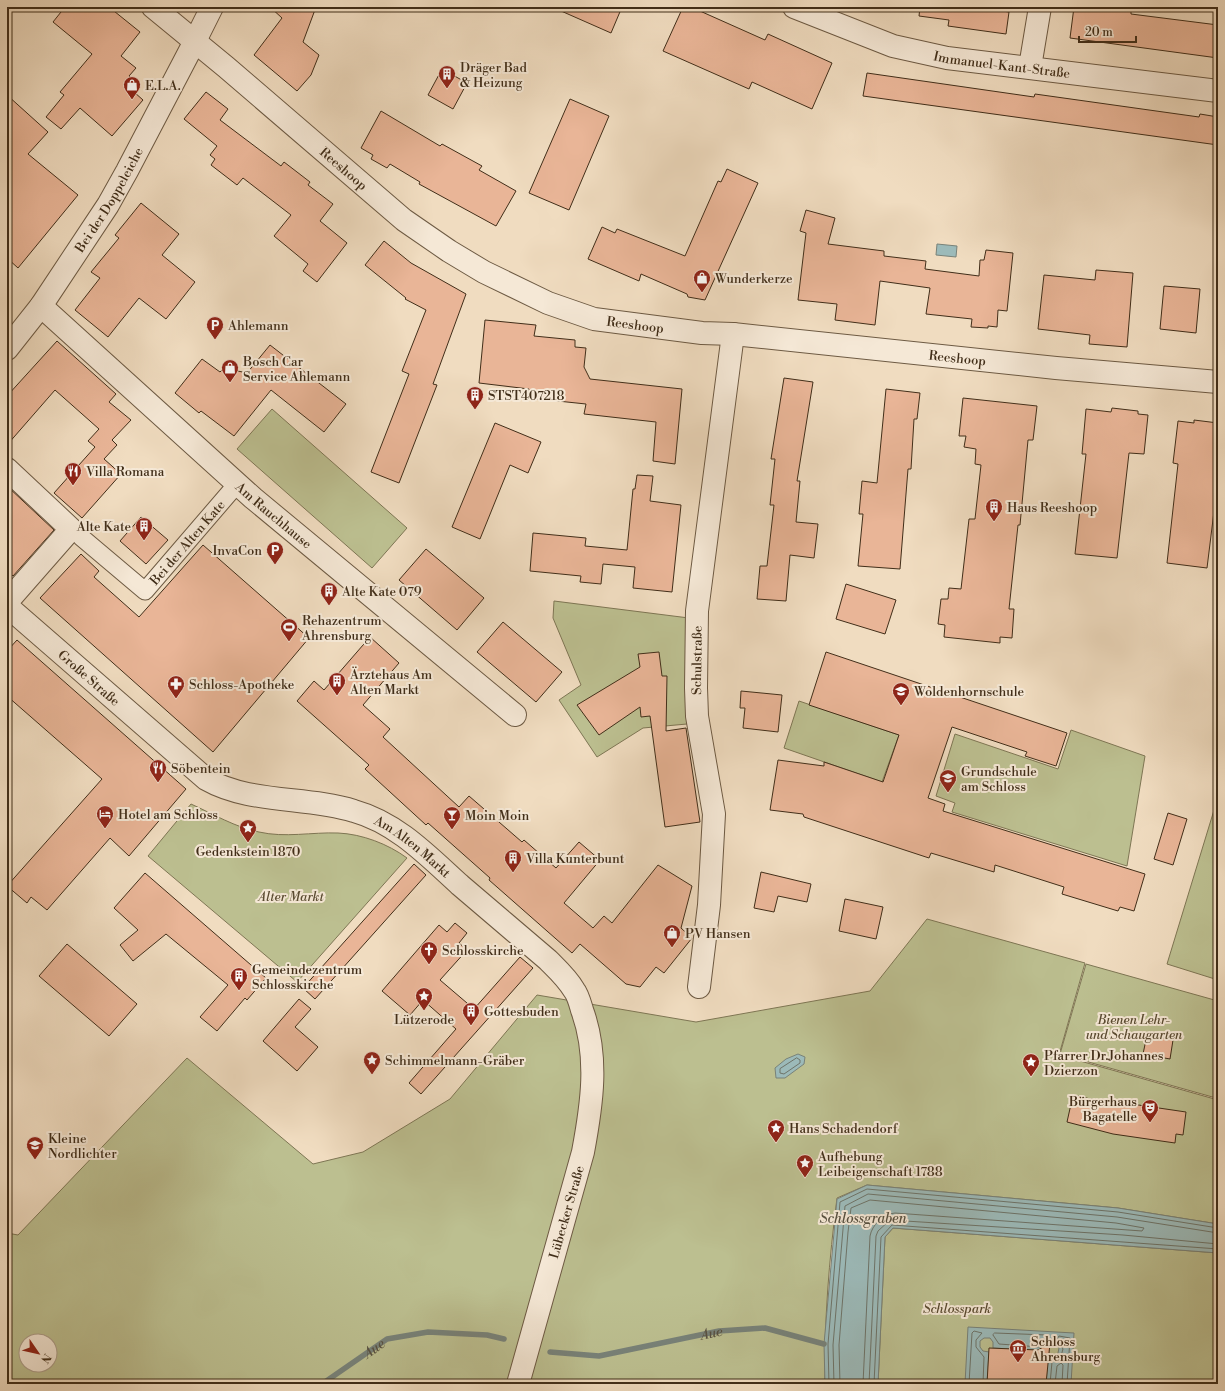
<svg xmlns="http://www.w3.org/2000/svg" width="1225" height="1391" viewBox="0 0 1225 1391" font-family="'Libre Bodoni',serif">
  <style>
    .green { fill: #bcbf90; stroke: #7e7654; fill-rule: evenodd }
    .water { fill: #9cbab9; stroke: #788279 }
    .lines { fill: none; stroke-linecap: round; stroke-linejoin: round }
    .shore { stroke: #6e7469; stroke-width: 1 }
    .stream { stroke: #788279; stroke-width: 5.5 }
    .building { fill: #e9b597; stroke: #412e19 }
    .pedestrian-casing { stroke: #6d5a43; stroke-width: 19 }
    .minor-casing { stroke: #6d5a43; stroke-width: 24 }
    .tertiary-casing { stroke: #6d5a43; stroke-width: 24 }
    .pedestrian { stroke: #f5e8d6; stroke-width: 17 }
    .minor { stroke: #f5e8d6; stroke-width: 22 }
    .tertiary { stroke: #f5e8d6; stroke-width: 22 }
    .labels { text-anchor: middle; stroke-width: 4; stroke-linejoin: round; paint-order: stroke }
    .street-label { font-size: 13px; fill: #412e19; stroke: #f5e8d6 }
    .poi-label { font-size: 13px; fill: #412e19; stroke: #f5e8d6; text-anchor: start }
    .park-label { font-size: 13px; font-style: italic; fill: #5a4b31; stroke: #f5e8d6 }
    .water-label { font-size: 14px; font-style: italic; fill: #585141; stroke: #f5e8d6 }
  </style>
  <rect width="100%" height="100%" fill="#f0dcc0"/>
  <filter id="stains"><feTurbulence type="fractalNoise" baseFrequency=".005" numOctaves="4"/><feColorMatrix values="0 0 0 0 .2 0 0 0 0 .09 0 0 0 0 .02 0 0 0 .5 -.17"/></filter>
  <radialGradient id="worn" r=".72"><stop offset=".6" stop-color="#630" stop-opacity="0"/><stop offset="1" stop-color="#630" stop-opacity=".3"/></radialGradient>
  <path class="green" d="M272,409l135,119 -35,40 -135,-119z
    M554,601l135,17 -2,106 -44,4 -46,29 -38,-57 22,-15 -28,-67z
    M799,701l100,34 -17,47 -98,-34z
    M1071,730l74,26 -18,110 -175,-54 3,-9 -19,-7 19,-62 103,35z
    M1218,797v183l-51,-16z
    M191,804c20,9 46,24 68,28 26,6 53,0 79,1 24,1 50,11 69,25l-110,124 -149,-126z
    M927,919l158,44 -26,92 159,45v124l-100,-16 -251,-23 -30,13c-8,62 -13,124 -12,186h-818v-151l11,2 169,-177 126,106 50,-12 87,-53 87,-104 159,27 174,-31zM26,1341h24v24h-24z
    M1086,964l132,37v92l-2,5 -156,-44z
    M893,1228l325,25v131h-340l7,-147z"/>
  <path class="water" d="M937,244l20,2 -1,11 -20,-2z
    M798,1054l7,3 -1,7 -19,14h-9l-1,-10 11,-9z
    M867,1185l251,23 100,16v29l-325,-25 -8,9 -7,147h-53l-1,-40 13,-145z
    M968,1327l106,6 -3,51h-25l2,-28 6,1 4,-4 1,-5 -3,-5 -5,-1 -5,3 -1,6 -52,-3v-6l-3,-4h-6l-4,3v6l3,4 6,1 -2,32h-22z"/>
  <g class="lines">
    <path class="shore" d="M797,1058l3,2v3l-16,11 -4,-1v-4z
      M995,1333l52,2 2,3 -9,9 -41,-3 -6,-9z
      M829,1384l-1,-40 12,-142 27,-13 251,23 100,16
      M834,1384l-1,-39 12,-139 23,-12 249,23 101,16
      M840,1384l-1,-39 9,-113 3,-24 19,-8 246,23 28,5 -2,3 -247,-18c-12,1 -23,12 -25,23l-7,148
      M869,1384l7,-148 2,-5 12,-11 233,15 95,9
      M874,1384l7,-147 11,-12 326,24
      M969,1384l3,-51 2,-2 8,2 -6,7v7l8,10 -1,27
      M1050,1384l2,-22 9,-6 2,-7 -6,-10 2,-3 11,2 -3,46
      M1055,1384l2,-18 4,-3 2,2 -1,19"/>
    <g class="stream">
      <path id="s1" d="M550,1352l49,4 120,-25 46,-3 59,16"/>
      <path id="s2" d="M322,1384l65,-45 41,-7 59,3 17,4"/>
    </g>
  </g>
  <path class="building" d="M65,7h44l31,25 -19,24 15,12 -7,8 10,10 -5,6 9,8 -31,36 -32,-28 -19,21 -15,-12 18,-22 -4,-3 32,-38 -39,-32z
    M270,7h46l-13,35 16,13 -8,20 -14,16 -43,-36 28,-37z
    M552,7h70l-11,26z
    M683,7h8l74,33 3,-6 64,29 -20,46 -60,-27 -3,7 -86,-38z
    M920,7h56l33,5 -3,22 -58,-8 1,-6 -30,-4z
    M1074,7h41l16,2v5l87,11v33l-148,-20z
    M442,69l25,14 -14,26 -25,-14z
    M867,73l167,24 1,-3 164,23 1,-3 18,3v28l-355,-49z
    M206,92l22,17 -8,11 61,46 3,-4 26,20 -2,3 25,19 -13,17 27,22 -30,39 -14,-11 5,-7 -34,-28 17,-21 -48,-37 -6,7 -26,-20 4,-6 -5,-4 7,-9 -33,-27z
    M7,95l41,37 -20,22 50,41 -60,73 -11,-10z
    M570,99l39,17 -40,94 -40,-17z
    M381,111l59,35 2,-2 40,22 -3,4 37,21 -20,35 -77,-42 1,-2 -30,-18 -3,4 -16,-9 2,-4 -12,-7z
    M727,169l31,14 -53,117 -17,-3 -1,-3 -46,-20 -2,7 -51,-22 14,-32 13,6 2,-4 68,27 33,-75 3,1z
    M141,203l38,31 -17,21 33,27 -29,37 -27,-21 -31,39 -33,-27 25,-32 -9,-6 28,-34 -4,-3z
    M806,210l29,8 -7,26 56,7v5l42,5 -1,8 54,7 1,-16h4l2,-10 27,3 -6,58 -9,-1 -1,17 -9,-1v2l-17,-1 1,-8 -46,-5 4,-26 -50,-7 -5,44 -40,-5 2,-16 -39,-4 8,-67 -6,-2z
    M384,241l27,22 55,31 -33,90 4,1 -38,98 -28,-11 38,-98 -7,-3 24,-61 -21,-11 1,-1 -41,-33z
    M1096,270l37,3 -6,74 -38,-3 1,-9 -52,-6 6,-54 51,5z
    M1164,286l36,3 -4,44 -36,-4z
    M485,320l51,5 -2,11 41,4v7l11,1 -2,19 6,12 92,10 -7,75 -22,-3 3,-39 -72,-8 2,-10 -57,-6v-9l-50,-6z
    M57,341l59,53 -7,8 22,18 -19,20 5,5 -13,14 17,15 -39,44 -28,-25 41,-46 -7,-6 11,-12 -44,-39 -48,55v-49z
    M270,345l76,59 -22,28 -53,-42 -37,46 -33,-25 -2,2 -24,-20 27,-34 18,13 4,-4 23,5z
    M784,378l29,4 -16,99h3l-4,41 22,2 -4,34 -24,-3 -4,46 -29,-2 3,-33h7l7,-61h-4l5,-46h-4z
    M886,389l34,4 -3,26h-3l-3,50h-3l-8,100 -42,-3 5,-52h-4l3,-33 15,2z
    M963,398l74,8 -4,34h-5l-8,85h-2l-9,84h5l-2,29 -12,-1v6l-56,-6 1,-12 -7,-1 3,-25h7l1,-11 12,1 8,-70h6l6,-54 -6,-1 1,-15 -12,-2 2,-11h-7z
    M1112,408l26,3v3l10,1 -4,39 -15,-1 -12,105 -42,-4 11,-100h-4l4,-45 25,3z
    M1194,420l24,3v56l-11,89 -40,-5 11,-99 -5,-1 5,-42 16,2z
    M495,423l46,19 -13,31 -18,-8 -30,74 -28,-12z
    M637,475l16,1 -3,25 31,4 -9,87 -39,-4 2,-21 -32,-3 -2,20 -21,-2 1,-6 -51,-5 3,-38 53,5 -1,8 42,4 6,-61h2z
    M7,486l47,44 -41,46 -6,-5z
    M141,517l27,23 -22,24 -26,-23z
    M203,545l106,93 -96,114 -173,-154 41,-44 18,17 -5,6 45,40z
    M426,549l58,49 -27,32 -58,-50z
    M846,584l50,16 -11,34 -49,-15z
    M503,622l59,50 -26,30 -59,-50z
    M370,637l29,26 -36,42 27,24 -7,8 76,70 10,-11 53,46 2,-2 32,28 23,-26 21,18 -36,43 29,25 11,-12 8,7 46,-58 34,21 -11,42 11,10 -28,35 -8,-6 -16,20 -14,-3 -46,-40 -8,9 -83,-73 1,-2 -62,-55 -2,2 -61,-56 4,-4 -72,-64 17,-20 10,9z
    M17,640l169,149 -57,67 -19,-18 -63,72 -16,-13 -4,6 -20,-17 95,-107 -95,-83v-45z
    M659,652l3,24h5l-1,55 20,-3 14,94 -35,5 -15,-111 -9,1 -1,-10 -41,28 -22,-30 63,-38 -2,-13z
    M826,652l241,81 -11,33 -31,-10 2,-4 -75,-25 -24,71 17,6 -2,7 202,63 -11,37 -14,-4 -2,4 -56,-17 2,-7 -69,-22 -1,7 -63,-19 -2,5 -125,-41 -1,-3 -33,-4 8,-50 46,6v-4l59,20 16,-47 -90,-30z
    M741,691l41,4 -4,37 -35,-4 2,-20h-5z
    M1168,813l19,6 -14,46 -19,-6z
    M414,864l12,11 -111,124 -12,-11z
    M761,872l50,12 -4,18 -29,-6 -4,16 -20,-4z
    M145,873l121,105 -19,22 -2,-2 -28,33 -17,-14 28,-32 -62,-51 -33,27 -13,-16 18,-15 -24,-22z
    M845,899l38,8 -7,32 -37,-8z
    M455,923l12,10 -8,10 8,7 -27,30 34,29 46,-52 13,11 -112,126 -12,-11 47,-54 -33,-29 -13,15 -28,-24 57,-66 8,7z
    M67,944l70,60 -28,32 -70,-60z
    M299,999l12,10 -16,18 23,20 -21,24 -34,-30z
    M1147,1035l26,5 -3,19 -27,-5z
    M1073,1095l44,10 1,-3 68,10 -3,23 -7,-1 -1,9 -62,-9 -46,-12z
    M1050,1343l-4,41h-59l2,-36 49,2z"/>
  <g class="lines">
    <g class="pedestrian-casing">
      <g id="pedestrian">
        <path id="s3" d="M81,537l64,54 92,-107"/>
      </g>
    </g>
    <g class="minor-casing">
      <g id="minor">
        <path id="s4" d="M794,7l99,39 54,12 271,33"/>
        <path d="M195,41l17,-34"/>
        <path d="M1030,67l10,-60"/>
        <path id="s5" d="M41,306l212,192 262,217"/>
        <path d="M7,469l64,60 -64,73"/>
        <path id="s6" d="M7,606l199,173c44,25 100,17 148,32 43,12 74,45 106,74 29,25 59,50 88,75 9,9 19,18 26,30 4,5 6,13 8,20 17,46 10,94 1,142l-65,232"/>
        <path id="s7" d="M699,987l10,-82 5,-91 -17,-98 -1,-28 1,-77 36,-277"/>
      </g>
    </g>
    <g class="tertiary-casing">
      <g id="tertiary">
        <path id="s8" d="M153,7l73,60 178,153 45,31 35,21 64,31 46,16 108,14 31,1 323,34 162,14"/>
        <path id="s9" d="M7,349l34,-43 67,-101 19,-34 68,-130"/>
      </g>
    </g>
    <use href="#pedestrian" class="pedestrian"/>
    <use href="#minor" class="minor"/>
    <use href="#tertiary" class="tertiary"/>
  </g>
  <defs>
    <g id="building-pin" transform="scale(0.9)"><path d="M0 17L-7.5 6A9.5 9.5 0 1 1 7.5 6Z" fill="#8f2418" stroke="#f5e8d6"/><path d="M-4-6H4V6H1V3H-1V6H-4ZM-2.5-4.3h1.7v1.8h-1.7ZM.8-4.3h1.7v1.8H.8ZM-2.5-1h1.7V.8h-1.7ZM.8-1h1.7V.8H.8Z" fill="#fff"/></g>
    <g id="shop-pin" transform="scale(0.9)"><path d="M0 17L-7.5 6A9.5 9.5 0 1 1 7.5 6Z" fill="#8f2418" stroke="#f5e8d6"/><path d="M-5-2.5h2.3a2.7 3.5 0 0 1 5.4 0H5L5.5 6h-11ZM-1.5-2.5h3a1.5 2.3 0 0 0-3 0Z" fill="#fff"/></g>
    <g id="parking-pin" transform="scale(0.9)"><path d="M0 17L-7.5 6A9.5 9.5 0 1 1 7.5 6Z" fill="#8f2418" stroke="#f5e8d6"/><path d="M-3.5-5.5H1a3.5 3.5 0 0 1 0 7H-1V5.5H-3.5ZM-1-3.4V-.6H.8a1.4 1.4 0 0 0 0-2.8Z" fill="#fff"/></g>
    <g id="restaurant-pin" transform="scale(0.9)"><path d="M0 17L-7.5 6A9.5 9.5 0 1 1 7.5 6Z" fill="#8f2418" stroke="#f5e8d6"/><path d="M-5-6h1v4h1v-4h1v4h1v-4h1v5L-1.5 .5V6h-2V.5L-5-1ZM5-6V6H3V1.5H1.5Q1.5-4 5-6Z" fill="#fff"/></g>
    <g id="stadium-pin" transform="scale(0.9)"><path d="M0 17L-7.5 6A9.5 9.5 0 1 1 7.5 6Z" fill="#8f2418" stroke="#f5e8d6"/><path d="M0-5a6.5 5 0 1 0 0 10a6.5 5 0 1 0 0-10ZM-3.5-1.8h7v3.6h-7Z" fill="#fff"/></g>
    <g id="pharmacy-pin" transform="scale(0.9)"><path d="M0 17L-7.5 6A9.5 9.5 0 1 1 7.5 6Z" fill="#8f2418" stroke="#f5e8d6"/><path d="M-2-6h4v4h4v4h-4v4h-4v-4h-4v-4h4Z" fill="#fff"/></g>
    <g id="school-pin" transform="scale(0.9)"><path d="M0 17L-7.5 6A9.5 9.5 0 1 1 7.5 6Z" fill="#8f2418" stroke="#f5e8d6"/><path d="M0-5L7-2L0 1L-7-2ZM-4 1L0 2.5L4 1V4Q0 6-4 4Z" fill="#fff"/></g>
    <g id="hotel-pin" transform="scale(0.9)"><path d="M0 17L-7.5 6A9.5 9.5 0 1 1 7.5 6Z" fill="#8f2418" stroke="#f5e8d6"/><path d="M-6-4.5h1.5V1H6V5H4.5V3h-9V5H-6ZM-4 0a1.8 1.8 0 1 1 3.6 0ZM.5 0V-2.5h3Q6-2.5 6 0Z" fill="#fff"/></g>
    <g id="bar-pin" transform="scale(0.9)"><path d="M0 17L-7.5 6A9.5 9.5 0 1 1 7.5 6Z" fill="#8f2418" stroke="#f5e8d6"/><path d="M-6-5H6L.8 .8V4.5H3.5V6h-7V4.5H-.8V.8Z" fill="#fff"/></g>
    <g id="sight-pin" transform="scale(0.9)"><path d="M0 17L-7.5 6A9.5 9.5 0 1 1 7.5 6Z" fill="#8f2418" stroke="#f5e8d6"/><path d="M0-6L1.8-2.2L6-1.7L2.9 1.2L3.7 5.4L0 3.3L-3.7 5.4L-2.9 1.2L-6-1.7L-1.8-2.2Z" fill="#fff"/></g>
    <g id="church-pin" transform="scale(0.9)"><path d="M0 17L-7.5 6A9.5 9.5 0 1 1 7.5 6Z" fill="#8f2418" stroke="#f5e8d6"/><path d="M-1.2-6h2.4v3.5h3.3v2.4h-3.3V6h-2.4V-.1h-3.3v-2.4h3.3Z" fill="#fff"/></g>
    <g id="theatre-pin" transform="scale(0.9)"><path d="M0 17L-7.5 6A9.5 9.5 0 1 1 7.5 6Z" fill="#8f2418" stroke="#f5e8d6"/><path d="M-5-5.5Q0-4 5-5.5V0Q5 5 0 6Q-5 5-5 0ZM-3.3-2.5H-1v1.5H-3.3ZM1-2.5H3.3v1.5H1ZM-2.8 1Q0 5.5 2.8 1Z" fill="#fff"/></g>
    <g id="museum-pin" transform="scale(0.9)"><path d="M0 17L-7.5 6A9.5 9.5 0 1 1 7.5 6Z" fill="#8f2418" stroke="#f5e8d6"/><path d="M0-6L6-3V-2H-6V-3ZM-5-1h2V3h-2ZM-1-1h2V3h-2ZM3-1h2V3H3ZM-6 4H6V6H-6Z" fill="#fff"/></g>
  </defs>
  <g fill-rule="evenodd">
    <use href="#building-pin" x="447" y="74"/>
    <use href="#shop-pin" x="132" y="85"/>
    <use href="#shop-pin" x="702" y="278"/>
    <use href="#parking-pin" x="215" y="325"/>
    <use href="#shop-pin" x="230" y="368"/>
    <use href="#building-pin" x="475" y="395"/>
    <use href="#restaurant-pin" x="73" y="471"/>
    <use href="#building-pin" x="994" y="507"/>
    <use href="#building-pin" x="144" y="526"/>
    <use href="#parking-pin" x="275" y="550"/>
    <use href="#building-pin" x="329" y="591"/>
    <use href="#stadium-pin" x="289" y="627"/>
    <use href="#building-pin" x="337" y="681"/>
    <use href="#pharmacy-pin" x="176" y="684"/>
    <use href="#school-pin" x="901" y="691"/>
    <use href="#restaurant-pin" x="158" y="768"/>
    <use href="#school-pin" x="948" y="778"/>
    <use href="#hotel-pin" x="105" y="814"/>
    <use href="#bar-pin" x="452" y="815"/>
    <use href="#sight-pin" x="248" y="828"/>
    <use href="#building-pin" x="513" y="858"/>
    <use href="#shop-pin" x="672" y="933"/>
    <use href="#church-pin" x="429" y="950"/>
    <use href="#building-pin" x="239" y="976"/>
    <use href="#sight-pin" x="424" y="996"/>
    <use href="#building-pin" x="471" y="1011"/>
    <use href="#sight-pin" x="372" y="1060"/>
    <use href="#sight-pin" x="1031" y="1062"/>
    <use href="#theatre-pin" x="1150" y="1108"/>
    <use href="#sight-pin" x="776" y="1128"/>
    <use href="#school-pin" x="35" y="1145"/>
    <use href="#sight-pin" x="805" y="1163"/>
    <use href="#museum-pin" x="1018" y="1348"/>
  </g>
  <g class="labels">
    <g class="street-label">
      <text dy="5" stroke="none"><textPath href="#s4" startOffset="217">Immanuel-Kant-Straße</textPath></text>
      <text dy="5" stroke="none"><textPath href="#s8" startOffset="250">Reeshoop</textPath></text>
      <text dy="5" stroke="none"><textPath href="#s9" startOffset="181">Bei der Doppeleiche</textPath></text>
      <text dy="5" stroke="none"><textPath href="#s8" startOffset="586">Reeshoop</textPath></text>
      <text dy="5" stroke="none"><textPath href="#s8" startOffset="910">Reeshoop</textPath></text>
      <text dy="5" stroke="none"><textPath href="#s5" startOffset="313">Am Rauchhause</textPath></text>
      <text dy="5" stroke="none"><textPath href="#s3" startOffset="148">Bei der Alten Kate</textPath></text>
      <text dy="5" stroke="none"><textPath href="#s7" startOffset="329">Schulstraße</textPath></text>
      <text dy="5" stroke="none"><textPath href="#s6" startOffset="109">Große Straße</textPath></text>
      <text dy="5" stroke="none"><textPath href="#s6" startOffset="485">Am Alten Markt</textPath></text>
      <text transform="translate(566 1212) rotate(-74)" y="5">Lübecker Straße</text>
    </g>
    <g class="poi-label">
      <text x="460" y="72">Dräger Bad<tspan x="460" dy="15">&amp; Heizung</tspan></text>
      <text x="145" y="90">E.L.A.</text>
      <text x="715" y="283">Wunderkerze</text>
      <text x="228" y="330">Ahlemann</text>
      <text x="243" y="366">Bosch Car<tspan x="243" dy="15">Service Ahlemann</tspan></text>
      <text x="488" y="400">STST407218</text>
      <text x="86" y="476">Villa Romana</text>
      <text x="1007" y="512">Haus Reeshoop</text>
      <text x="131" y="531" text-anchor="end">Alte Kate</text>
      <text x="262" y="555" text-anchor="end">InvaCon</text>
      <text x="342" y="596">Alte Kate 079</text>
      <text x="302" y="625">Rehazentrum<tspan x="302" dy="15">Ahrensburg</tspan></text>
      <text x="350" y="679">Ärztehaus Am<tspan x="350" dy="15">Alten Markt</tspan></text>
      <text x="189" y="689">Schloss-Apotheke</text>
      <text x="914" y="696">Woldenhornschule</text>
      <text x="171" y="773">Söbentein</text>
      <text x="961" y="776">Grundschule<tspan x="961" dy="15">am Schloss</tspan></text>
      <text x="118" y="819">Hotel am Schloss</text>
      <text x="465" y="820">Moin Moin</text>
      <text x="248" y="856" text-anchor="middle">Gedenkstein 1870</text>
      <text x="526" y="863">Villa Kunterbunt</text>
      <text x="685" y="938">PV Hansen</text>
      <text x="442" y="955">Schlosskirche</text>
      <text x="252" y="974">Gemeindezentrum<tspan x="252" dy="15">Schlosskirche</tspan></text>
      <text x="484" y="1016">Gottesbuden</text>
      <text x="424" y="1024" text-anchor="middle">Lützerode</text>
      <text x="1044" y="1060">Pfarrer Dr.Johannes<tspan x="1044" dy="15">Dzierzon</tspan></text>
      <text x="385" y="1065">Schimmelmann-Gräber</text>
      <text x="1137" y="1106" text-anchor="end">Bürgerhaus<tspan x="1137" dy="15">Bagatelle</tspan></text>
      <text x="789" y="1133">Hans Schadendorf</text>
      <text x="48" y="1143">Kleine<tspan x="48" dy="15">Nordlichter</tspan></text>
      <text x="818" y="1161">Aufhebung<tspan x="818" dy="15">Leibeigenschaft 1788</tspan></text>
      <text x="1031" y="1346">Schloss<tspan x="1031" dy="15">Ahrensburg</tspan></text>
    </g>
    <g class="park-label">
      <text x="291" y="901">Alter Markt</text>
      <text x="1134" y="1024">Bienen Lehr-<tspan x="1134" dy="15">und Schaugarten</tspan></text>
      <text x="957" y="1313">Schlosspark</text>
    </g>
    <g class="water-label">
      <text x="863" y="1223">Schlossgraben</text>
      <text dy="5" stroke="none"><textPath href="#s1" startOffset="164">Aue</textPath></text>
      <text dy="5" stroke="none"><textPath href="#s2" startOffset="63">Aue</textPath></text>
    </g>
  </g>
  <rect width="1225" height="1391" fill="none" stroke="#f0dcc0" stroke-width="24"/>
  <rect x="8" y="8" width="1209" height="1375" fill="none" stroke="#412e19" stroke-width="2"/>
  <rect x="12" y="12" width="1201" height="1367" fill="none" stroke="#412e19"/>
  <g transform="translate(38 1353) rotate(124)"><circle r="19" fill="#f5e8d6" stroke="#ad9e8a"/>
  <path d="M0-3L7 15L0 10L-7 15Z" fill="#8f2418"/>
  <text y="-6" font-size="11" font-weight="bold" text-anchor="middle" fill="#412e19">N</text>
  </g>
  <path d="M1079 36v6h57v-6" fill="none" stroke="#412e19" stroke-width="2"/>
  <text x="1085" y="36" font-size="12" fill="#412e19" stroke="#f5e8d6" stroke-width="3" paint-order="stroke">20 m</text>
  <rect width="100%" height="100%" filter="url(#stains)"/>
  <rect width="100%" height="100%" fill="url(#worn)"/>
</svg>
